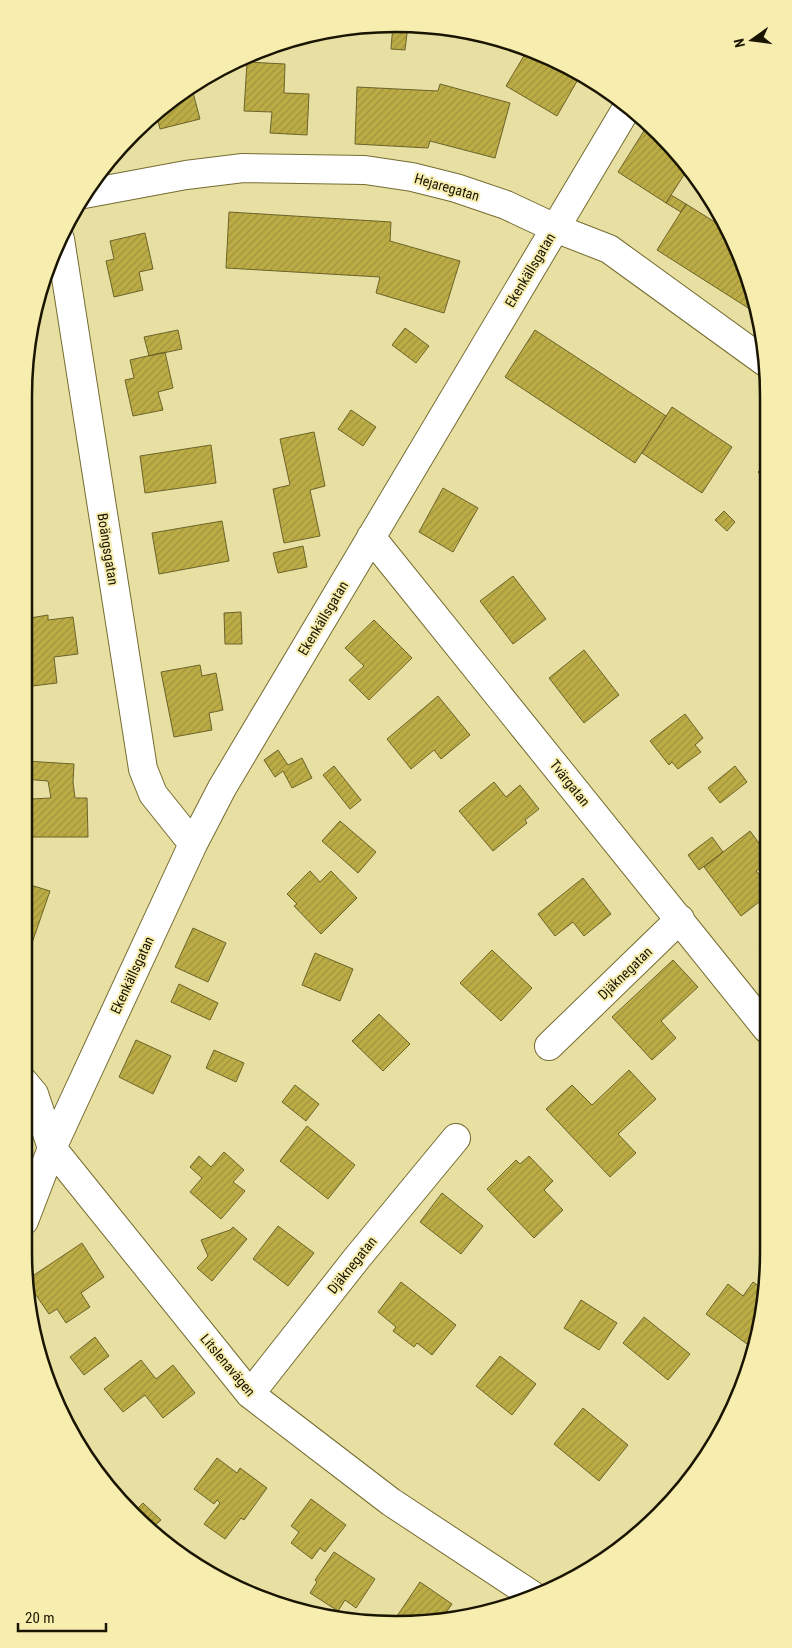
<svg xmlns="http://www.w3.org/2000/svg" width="792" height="1648" viewBox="0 0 792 1648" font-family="'Roboto Condensed',sans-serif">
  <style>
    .building { fill: url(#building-hatch); stroke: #6c6329 }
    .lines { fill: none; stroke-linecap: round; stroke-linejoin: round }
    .minor-casing { stroke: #756c32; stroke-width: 30 }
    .minor { stroke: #fff; stroke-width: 28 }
    .labels { text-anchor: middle; stroke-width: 4; stroke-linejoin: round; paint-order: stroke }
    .street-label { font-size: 14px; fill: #191500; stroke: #f6edaf }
    .rim { fill: none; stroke: #191500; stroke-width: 2.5 }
  </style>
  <defs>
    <pattern id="building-hatch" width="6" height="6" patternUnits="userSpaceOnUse" patternTransform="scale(1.25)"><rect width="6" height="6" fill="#bbac46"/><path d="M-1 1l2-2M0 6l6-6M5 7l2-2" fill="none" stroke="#a0933c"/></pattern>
  </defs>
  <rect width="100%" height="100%" fill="#e8dfa2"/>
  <path class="building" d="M393,24l15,1 -3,25 -14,-1z
    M528,49l11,3 41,24 -23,40 -51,-30z
    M247,62l38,2 -1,29 25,1 -2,41 -37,-2 2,-21 -28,-1z
    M440,84l70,19 -15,55 -65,-17 -2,7 -73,-4 2,-57 81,4z
    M191,85l9,34 -40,10 -3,-12 -7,2z
    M647,126l42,41 -23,36 -48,-31z
    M671,195l15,9 -5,8 -15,-9z
    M686,204l40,25 14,25 16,59 -99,-63z
    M229,212l162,10 -1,19 70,20 -16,52 -68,-20 4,-16 -154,-9z
    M145,233l8,36 -14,3 4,18 -29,7 -8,-36 8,-2 -4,-18z
    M405,328l24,18 -13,17 -24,-18z
    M178,330l4,19 -33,7 -5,-19z
    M535,330l131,86 -31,47 -130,-86z
    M165,352l8,36 -15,4 5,18 -30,6 -8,-36 9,-2 -4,-18z
    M672,407l60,40 -30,46 -60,-40z
    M351,410l25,17 -13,19 -25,-17z
    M314,432l11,54 -15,4 10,46 -36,7 -11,-54 17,-4 -10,-46z
    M211,445l5,38 -71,10 -5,-37z
    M765,465v15l-7,-8z
    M443,488l35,20 -25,44 -34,-20z
    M724,511l11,11 -8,9 -12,-11z
    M222,521l7,40 -70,13 -7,-41z
    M303,546l4,21 -29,6 -5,-20z
    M513,576l33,43 -33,25 -33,-43z
    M241,612l1,32h-17l-1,-31z
    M48,615v5l25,-3 5,37 -24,3 3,26 -33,4v-68z
    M374,620l38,38 -43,42 -20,-20 15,-14 -19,-18z
    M584,650l35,45 -35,28 -35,-45z
    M200,665l2,11 14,-3 7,37 -14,3 3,17 -38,7 -13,-65z
    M438,696l32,39 -29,24 -7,-9 -23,19 -24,-30z
    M685,714l18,24 -8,7 6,7 -23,17 -6,-7 -3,3 -19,-24z
    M278,750l10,15 14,-7 10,20 -20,10 -9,-17 -8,6 -11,-17z
    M25,761l49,3 -1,18 2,16h12l1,39h-57v-38l20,-1 -3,-17 -24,-2z
    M334,766l27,34 -11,9 -27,-34z
    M735,766l12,16 -27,21 -12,-15z
    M494,782l12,15 14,-12 19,24 -14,11 2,3 -34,28 -34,-40z
    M340,821l36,31 -18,21 -36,-32z
    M750,831l17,23v9l-11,8 11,13v12l-26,20 -37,-49z
    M712,837l11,15 -24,18 -11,-15z
    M310,871l10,11 11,-11 26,27 -36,36 -27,-28 3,-2 -10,-10z
    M583,878l28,36 -27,22 -11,-14 -18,14 -17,-22z
    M24,883l26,8 -18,52 -8,-3z
    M193,928l33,15 -18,39 -33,-15z
    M767,939v16l-8,-10z
    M492,950l40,38 -31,33 -41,-38z
    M315,953l38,16 -13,32 -38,-16z
    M673,960l25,27 -37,34 15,17 -24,22 -40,-43z
    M179,984l39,19 -8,17 -39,-18z
    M379,1014l31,30 -27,27 -31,-30z
    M136,1040l35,16 -18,38 -34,-17z
    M214,1050l30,13 -8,19 -30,-14z
    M629,1070l27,29 -38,35 18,19 -26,24 -64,-68 26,-24 20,20z
    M295,1085l24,19 -13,17 -24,-19z
    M307,1126l48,39 -27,34 -48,-38z
    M224,1152l20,18 -11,12 12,9 -24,28 -31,-27 12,-14 -12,-11 9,-11 12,11z
    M529,1156l24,25 -9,9 19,20 -29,28 -47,-49 29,-29 4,4z
    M442,1193l41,33 -22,28 -41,-32z
    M278,1226l36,27 -26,33 -35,-27z
    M233,1227l14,12 -35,42 -15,-13 11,-12 -7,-16 29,-10z
    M82,1243l22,34 -23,16 9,14 -24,16 -9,-14 -8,5 -20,-29 -1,-6z
    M401,1282l55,43 -24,30 -15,-12 -3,4 -21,-16 3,-4 -18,-15z
    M753,1282l11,8 -3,35 -14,19 -41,-30 22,-30 15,12z
    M581,1300l36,23 -18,27 -35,-22z
    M644,1317l46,37 -22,26 -45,-37z
    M95,1337l14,19 -25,19 -14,-18z
    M500,1356l36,28 -24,31 -36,-29z
    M141,1360l15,19 17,-14 22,28 -32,25 -18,-23 -22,17 -19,-23z
    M583,1408l45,37 -29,36 -45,-37z
    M217,1458l20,15 3,-5 27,20 -23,32 -3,-2 -16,21 -21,-15 16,-21 -3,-3 -3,4 -20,-15z
    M311,1499l35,26 -21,27 -5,-4 -8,11 -21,-16 8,-11 -8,-6z
    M143,1503l18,17 -8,7 -18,-16z
    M334,1552l41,27 -19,29 -11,-8 -7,11 -28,-18 7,-11 -2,-2z
    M420,1582l32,22 -12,17 -45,-2z"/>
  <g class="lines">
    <g class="minor-casing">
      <path id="minor" d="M84,194l102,-19 57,-7 122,2 47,7 44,11 50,17 49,23 54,21 156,113
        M60,239l83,530 10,25 40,50
        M371,537l396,492
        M549,1046l131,-127
        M24,1082l10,12 18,54 198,246 141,108 141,93
        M24,1221l28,-73 141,-304 29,-56 406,-682
        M250,1394l107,-136 99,-120"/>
    </g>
    <use href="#minor" class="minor"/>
  </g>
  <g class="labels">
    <g class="street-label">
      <text transform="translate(447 187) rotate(16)" y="5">Hejaregatan</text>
      <text transform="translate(530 270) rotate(-59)" y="5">Ekenkällsgatan</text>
      <text transform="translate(108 549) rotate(81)" y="5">Boängsgatan</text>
      <text transform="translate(323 618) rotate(-59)" y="5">Ekenkällsgatan</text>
      <text transform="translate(570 783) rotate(51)" y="5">Tvärgatan</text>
      <text transform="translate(625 973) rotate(-44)" y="5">Djäknegatan</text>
      <text transform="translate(132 975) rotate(-65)" y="5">Ekenkällsgatan</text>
      <text transform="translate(352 1265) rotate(-51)" y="5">Djäknegatan</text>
      <text transform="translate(228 1365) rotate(50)" y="5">Litslenavägen</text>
    </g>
  </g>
  <path d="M0 0H792V1648H0ZM396 32H396A364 364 0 0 1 760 396V1252A364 364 0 0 1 396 1616H396A364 364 0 0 1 32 1252V396A364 364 0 0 1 396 32Z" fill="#f6edaf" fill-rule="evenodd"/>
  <path class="rim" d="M396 32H396A364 364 0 0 1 760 396V1252A364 364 0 0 1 396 1616H396A364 364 0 0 1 32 1252V396A364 364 0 0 1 396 32Z"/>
  <g transform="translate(752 40) rotate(256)" stroke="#f6edaf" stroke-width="4" paint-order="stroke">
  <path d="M0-4L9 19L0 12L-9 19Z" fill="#191500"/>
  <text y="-8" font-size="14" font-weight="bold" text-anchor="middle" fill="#191500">N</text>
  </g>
  <path d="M18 1623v8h88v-8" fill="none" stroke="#191500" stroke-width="2.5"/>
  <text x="25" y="1623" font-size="15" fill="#191500" stroke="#f6edaf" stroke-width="4" paint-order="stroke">20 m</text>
</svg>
